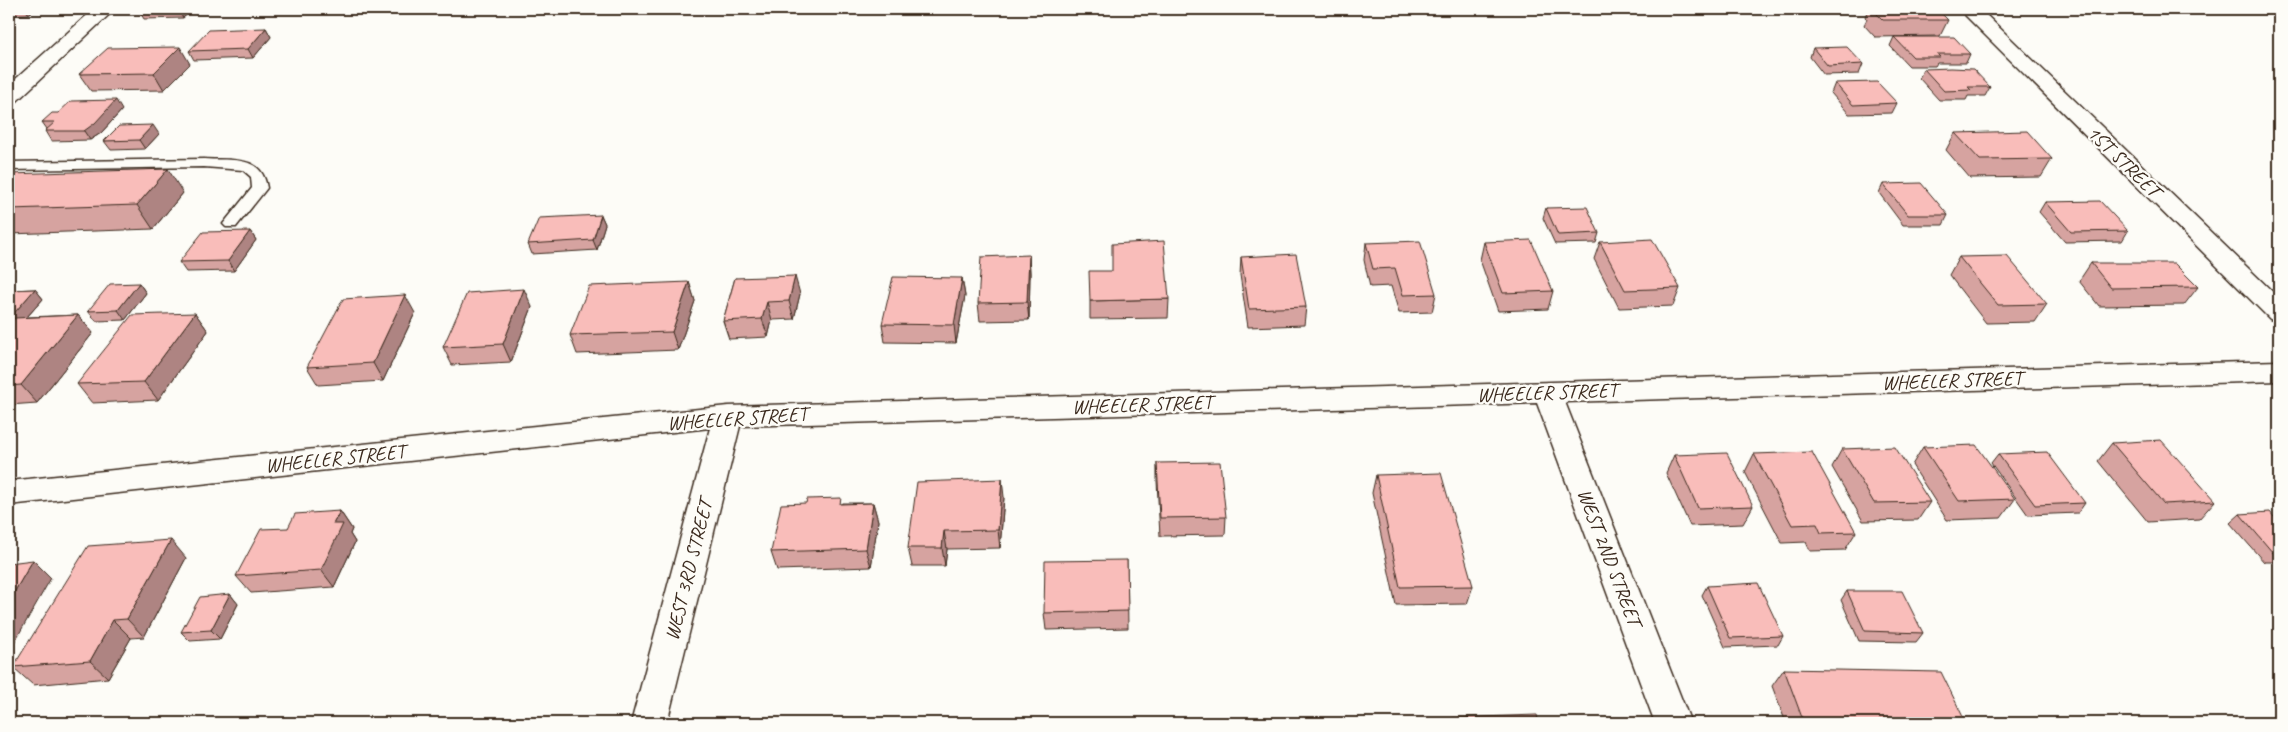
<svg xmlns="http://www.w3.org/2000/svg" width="2288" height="732" viewBox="0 0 2288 732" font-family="Caveat,sans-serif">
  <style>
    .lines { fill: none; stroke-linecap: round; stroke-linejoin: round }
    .lane-casing { stroke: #3b2a1e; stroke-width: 3 }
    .street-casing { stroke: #3b2a1e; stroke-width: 3 }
    .lane { fill: #fdfcf7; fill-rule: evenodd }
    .street { fill: #fdfcf7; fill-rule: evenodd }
    .wall { fill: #d6a3a0; stroke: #3b2a1e }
    .shaded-wall { fill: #ae8482; stroke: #3b2a1e }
    .building { fill: #f9bdba; stroke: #3b2a1e }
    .labels { text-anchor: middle; stroke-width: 4.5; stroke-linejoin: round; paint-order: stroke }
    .street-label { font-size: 20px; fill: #3b2a1e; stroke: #fdfcf7 }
  </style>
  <rect width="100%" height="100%" fill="#fdfcf7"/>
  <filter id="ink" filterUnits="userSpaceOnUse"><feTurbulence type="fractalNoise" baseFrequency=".02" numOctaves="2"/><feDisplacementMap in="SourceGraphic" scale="10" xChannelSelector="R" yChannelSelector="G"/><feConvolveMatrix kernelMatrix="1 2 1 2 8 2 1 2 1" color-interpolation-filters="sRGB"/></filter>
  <g filter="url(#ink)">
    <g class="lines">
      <g class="lane-casing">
        <path id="lane" d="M204,159c27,2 58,-5 63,29l-31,39h-10l-3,-3 29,-36 -1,-11 -8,-7 -39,-3 -195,3v-8z"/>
      </g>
      <g class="street-casing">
        <path id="street" d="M94,9h21l-98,92 -8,1v-17z
          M1959,9h21l299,289v24l-9,-3z
          M2279,361v20l-714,21 126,321h-36l-118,-320 -797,23 -73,297h-36l79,-295 -701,77v-24l719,-75z"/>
      </g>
      <use href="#lane" class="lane"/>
      <use href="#street" class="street"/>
    </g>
    <path class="wall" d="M9,9h26l-6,5 -20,1z
      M138,9h55l-10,9 -39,1z
      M1868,9h69l11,11 -8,16 -65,1 -11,-12 3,-6 -2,-2z
      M266,28l5,9 -18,21 -59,2 -5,-9z
      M1894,37l76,17 -4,9h-29l-2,3h-26l-19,-20z
      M1813,48l50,16 -4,10 -35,1 -14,-18z
      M190,64l-26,26 -73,1 -12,-17z
      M1924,69l66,18 -5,9h-17l-2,4h-27l-20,-22z
      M1835,83l62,20 -5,10 -43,1 -18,-21z
      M122,110l-21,23 -11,7 -39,1 -6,-10 2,-2 -5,-7z
      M1955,133l97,26 -11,18 -71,1 -24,-28z
      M159,134l-14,15 -34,1 -7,-9z
      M9,174l174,19 -30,36 -144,5z
      M1883,184l65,31 -5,10h-40l-24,-32z
      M2045,202l83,29 -6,10 -57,1 -26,-30z
      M1546,208l53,25 -3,10 -41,1 -12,-26z
      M601,215l4,9 -8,26 -65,4 -4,-10z
      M250,231l6,9 -22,31 -48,1 -7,-10z
      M1484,242l69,49 -5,18 -50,2 -18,-51z
      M1600,242l80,46 -7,18 -54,2 -25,-49z
      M1366,243l70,51 -4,18 -33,1 -8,-27 -21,1 -6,-27z
      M1029,255l1,18 -1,47 -49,1 -2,-18z
      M1241,257l65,50 -2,18 -56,2 -8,-52z
      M1959,257l88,47 -12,18 -49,1 -37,-48z
      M2091,263l107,24 -14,18 -85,1 -20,-25z
      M735,278l65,16 -6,25 -22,1 -4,17 -39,2 -6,-18z
      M962,278l3,18 -9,47 -71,-1 -3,-18z
      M689,282l6,19 -17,49 -101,4 -7,-19z
      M139,283l7,10 -21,27 -29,1 -8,-10z
      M35,289l8,10 -16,18 51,-2 15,18 -56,70 -28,2v-115z
      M1169,299l-1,19 -78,1v-18z
      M532,307l-21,55 -59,3 -9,-18z
      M195,313l13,18 -50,69 -66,3 -15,-19z
      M415,313l-32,68 -65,4 -11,-18z
      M2112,443l103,58 -16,18 -51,3 -50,-61z
      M1923,447l92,52 -14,19 -54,2 -35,-55z
      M1842,449l88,53 -12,18 -55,1 -31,-54z
      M1754,454l102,78 -11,18 -35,1 -4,-9 -24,1 -37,-71z
      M1998,454l87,49 -7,10 -50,2 -37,-52z
      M1674,455l79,51 -10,18 -53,2 -24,-53z
      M1157,463l69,54 -1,18 -65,1 -3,-55z
      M1376,475l97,111 -6,18 -71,1 -24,-112z
      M1004,497l-4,51 -53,1 -2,17h-33l-4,-18z
      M843,503h30l5,18 -7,46 -94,3 -6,-18z
      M340,511l12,18 -2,5 5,8 -21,45 -83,6 -15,-17 52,-48z
      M2240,514l39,9v39h-15l-34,-39z
      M186,558l-42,79 -13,1 -23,40 -75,7 -20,-18z
      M1127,560l1,68 -82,2 -2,-17z
      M1707,586l76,50 -5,9 -53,2 -23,-52z
      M1847,591l76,42 -7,9 -57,-1 -18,-41z
      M230,594l8,10 -18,35 -30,2 -9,-9z
      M1784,669l182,54h-180l-14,-37z"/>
    <path class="shaded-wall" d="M25,9h10l-6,5z
      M177,9h16l-10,9z
      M266,28l5,9 -18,21 -5,-9z
      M180,47l10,17 -26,26 -10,-17z
      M116,100l6,10 -21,23 -11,7 -6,-9z
      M153,125l6,9 -14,15 -6,-9z
      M168,169l15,24 -30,36 -16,-24z
      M601,215l4,9 -8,26 -4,-10z
      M250,231l6,9 -22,31 -6,-10z
      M1029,255l1,18 -1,47 -2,-18z
      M795,276l5,18 -6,25 -5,-18z
      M962,278l3,18 -9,47 -2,-18z
      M689,282l6,19 -17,49 -6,-18z
      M139,283l7,10 -21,27 -7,-10z
      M35,289l8,10 -26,29 -8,-9z
      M524,289l8,18 -21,55 -8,-18z
      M405,295l10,18 -32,68 -10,-18z
      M767,302l5,18 -4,17 -6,-18z
      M195,313l13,18 -50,69 -14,-18z
      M78,315l15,18 -56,70 -16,-18z
      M1002,479l2,18 -4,51 -2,-18z
      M873,503l5,18 -7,46 -5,-18z
      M340,511l12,18 -2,5 5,8 -21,45 -13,-17 12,-46z
      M944,531l3,18 -2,17 -3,-18z
      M171,540l15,18 -42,79 -17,-18z
      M33,560l18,18 -40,70 -2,-2v-45z
      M230,594l8,10 -18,35 -9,-9z
      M113,620l18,18 -23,40 -18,-17z"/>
    <path class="building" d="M1872,9h65l11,11h-65z
      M266,28l-18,21 -59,2 20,-21z
      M1894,37h60l16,17h-33l3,3h-27z
      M180,47l-26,26 -75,1 29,-26z
      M1847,47l16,17 -35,2 -15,-18z
      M1951,68l22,1 17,18h-22l3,3 -27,1 -20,-22z
      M1877,82l20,21 -44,2 -18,-22z
      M116,100l-21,23 -11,8h-39l10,-9h-13l10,-9h6l13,-12z
      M153,125l-14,15 -35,1 15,-15z
      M2027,131l25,28 -72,1 -25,-27z
      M168,169l-31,36 -128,4v-35z
      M1921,183l27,32h-40l-25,-31z
      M2100,201l28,30 -57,1 -26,-30z
      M1587,207l12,26 -41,2 -12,-27z
      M601,215l-8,25 -65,4 11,-26z
      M250,231l-22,30 -49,1 24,-30z
      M1652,239l28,49 -55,2 -25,-48z
      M1531,240l22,51 -50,2 -19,-51z
      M1164,241l5,58 -79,2 -1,-30h23v-27z
      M1420,241l16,53 -33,1 -8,-27 -22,1 -7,-26z
      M1296,254l10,53 -57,2 -8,-52z
      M1029,255l-2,47 -49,1 3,-46z
      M2007,256l40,48 -49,1 -39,-48z
      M2091,263h83l24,24 -87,1z
      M795,276l-6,25 -22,1 -5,17 -39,2 12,-43z
      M893,277l69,1 -8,47 -72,-1z
      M689,282l-17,50 -102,3 19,-49z
      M139,283l-21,27 -30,1 22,-27z
      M35,289l-26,30v-29z
      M524,289l-21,55 -60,3 24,-54z
      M405,295l-32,68 -66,4 36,-68z
      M195,313l-51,69 -67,2 55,-69z
      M78,315l-57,70 -12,1v-61l6,-7z
      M2161,440l54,61 -51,3 -52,-61z
      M1976,445l39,54 -56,2 -36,-54z
      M1895,447l35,55 -56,1 -32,-54z
      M1812,452l44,80 -35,1 -4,-9 -25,1 -38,-71z
      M2047,452l38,51 -50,2 -37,-51z
      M1727,453l26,53 -55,2 -24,-53z
      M1220,462l6,55 -66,1 -3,-55z
      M1441,473l32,113 -73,1 -24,-112z
      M1002,479l-4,51 -54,1 -2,17h-34l9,-66z
      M841,498l-1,6 33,-1 -7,46 -95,3 10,-48 25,-1 1,-4z
      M340,511l-7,13h10l-22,46 -85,6 25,-47 27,-1 7,-14z
      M2270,512l9,11v29l-6,1 -33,-39z
      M171,540l-44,79 -14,1 -23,41 -77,6 75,-121z
      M33,560l-24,41v-38z
      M1127,560l1,51 -84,2 1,-52z
      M1758,583l25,53 -53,2 -23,-52z
      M1847,591h55l21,42 -58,-2z
      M230,594l-19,36 -30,2 19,-35z
      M1784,669l157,3 25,51h-162z
      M1537,715l2,8h-85l-2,-5z"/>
  </g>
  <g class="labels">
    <g class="street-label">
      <text transform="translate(2124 161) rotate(44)" y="7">1ST STREET</text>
      <text transform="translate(1952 380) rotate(-2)" y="7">WHEELER STREET</text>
      <text transform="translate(1547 392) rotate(-2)" y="7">WHEELER STREET</text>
      <text transform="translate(1142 404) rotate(-2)" y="7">WHEELER STREET</text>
      <text transform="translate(737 418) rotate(-4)" y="7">WHEELER STREET</text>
      <text transform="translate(335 458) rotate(-6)" y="7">WHEELER STREET</text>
      <text transform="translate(1610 557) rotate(69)" y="7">WEST 2ND STREET</text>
      <text transform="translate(688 570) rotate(-76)" y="7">WEST 3RD STREET</text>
    </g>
  </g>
  <rect width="2288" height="732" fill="none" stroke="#fdfcf7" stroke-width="30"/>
  <rect x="15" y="15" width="2258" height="702" fill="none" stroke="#3b2a1e" stroke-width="2" filter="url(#ink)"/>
</svg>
